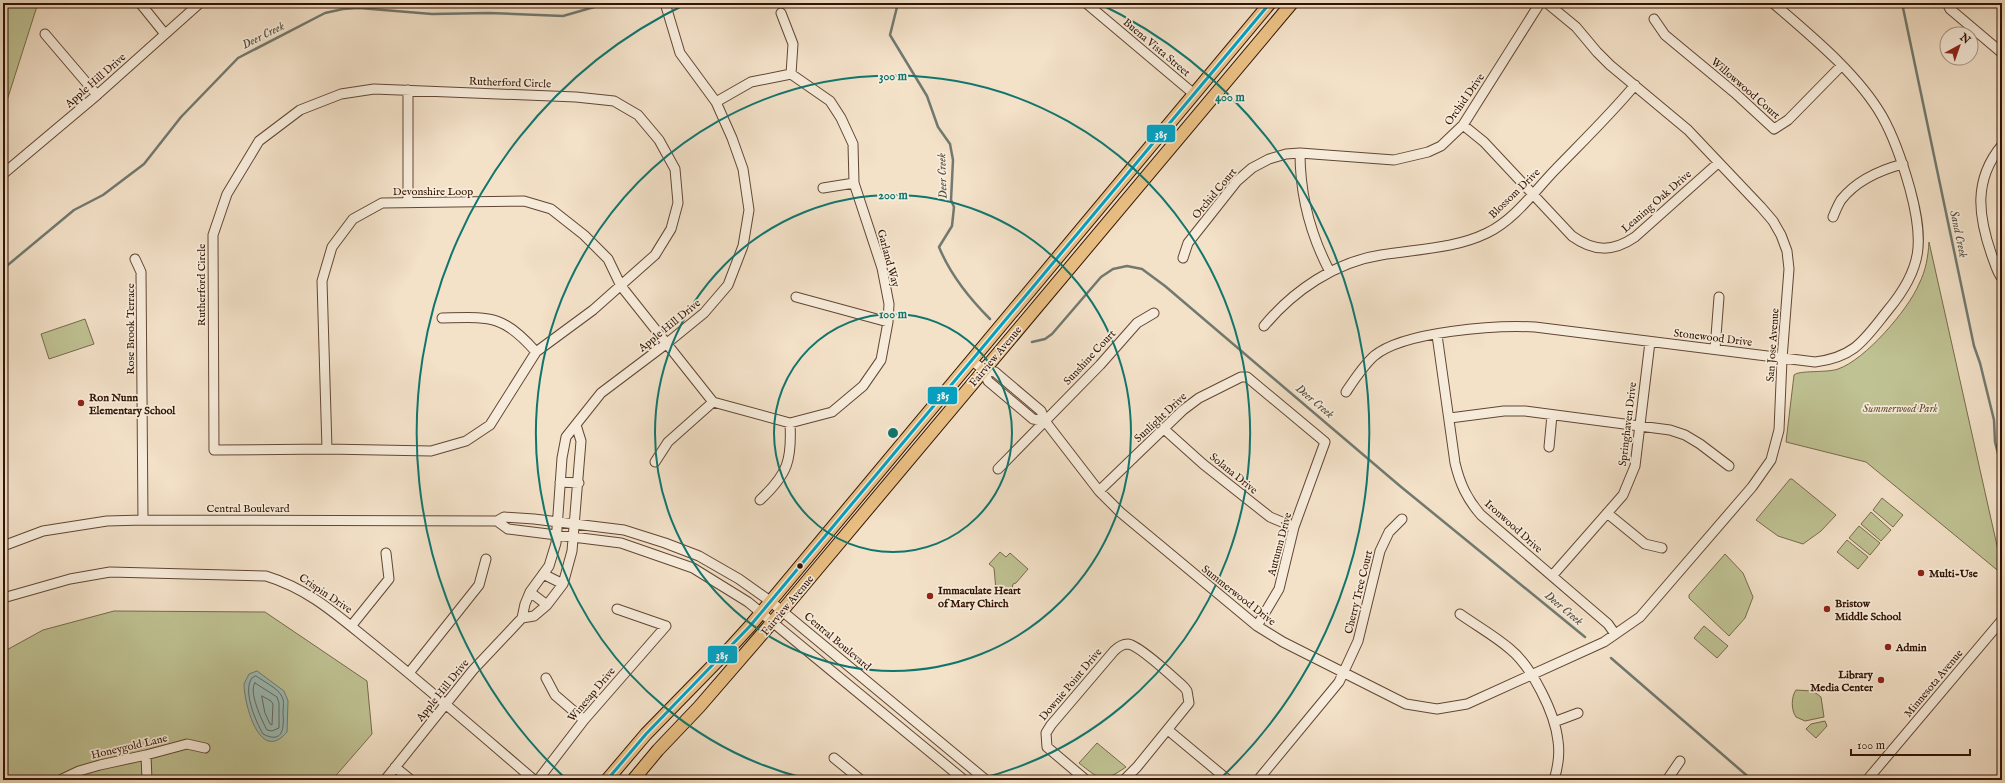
<svg xmlns="http://www.w3.org/2000/svg" width="2005" height="783" viewBox="0 0 2005 783" font-family="'IM FELL English',serif">
  <style>
    .green { fill: #bfc293; stroke: #786a4b }
    .water { fill: #9bbdb8; stroke: #717970 }
    .lines { fill: none; stroke-linecap: round; stroke-linejoin: round }
    .shore { stroke: #66685e; stroke-width: 1 }
    .stream { stroke: #717970; stroke-width: 2.5 }
    .minor-casing { stroke: #624634; stroke-width: 11 }
    .major-casing { stroke: #321303; stroke-width: 14 }
    .minor { stroke: #f7ecdb; stroke-width: 9 }
    .major { stroke: #eac084; stroke-width: 12 }
    .bus-1-casing { stroke: #f7ecdb; stroke-width: 6 }
    .bus-1 { stroke: #02a2c4; stroke-width: 3 }
    .ring { fill: none; stroke: #0f766e; stroke-width: 2 }
    .poi-dot { fill: #8f2418; stroke: #f7ecdb; stroke-width: 1.5 }
    .bus-dot { fill: #321303; stroke: #f7ecdb; stroke-width: 1.5 }
    .labels { text-anchor: middle; stroke-width: 3.5; stroke-linejoin: round; paint-order: stroke }
    .street-label { font-size: 11px; fill: #321303; stroke: #f7ecdb }
    .poi-label { font-size: 11px; font-weight: bold; fill: #321303; stroke: #f7ecdb; text-anchor: start }
    .park-label { font-size: 11px; font-style: italic; fill: #635035; stroke: #f7ecdb }
    .water-label { font-size: 12px; font-style: italic; fill: #574e42; stroke: #f7ecdb }
    .centre { fill: #0f766e; stroke: #f7ecdb; stroke-width: 2 }
    .ring-label { font-size: 12px; text-anchor: middle; font-weight: bold; fill: #0f766e; stroke: #f7ecdb; stroke-width: 3.5; stroke-linejoin: round; paint-order: stroke }
    .line-badge { stroke: #f7ecdb; stroke-width: 1.5 }
    .badge-label { font-size: 11px; text-anchor: middle; font-weight: bold; fill: #fff }
  </style>
  <rect width="100%" height="100%" fill="#f3e1c8"/>
  <filter id="stains"><feTurbulence type="fractalNoise" baseFrequency=".005" numOctaves="4"/><feColorMatrix values="0 0 0 0 .2 0 0 0 0 .09 0 0 0 0 .02 0 0 0 .5 -.17"/></filter>
  <radialGradient id="worn" r=".72"><stop offset=".6" stop-color="#630" stop-opacity="0"/><stop offset="1" stop-color="#630" stop-opacity=".3"/></radialGradient>
  <path class="green" d="M3,3h35l-35,110z
    M1929,242l73,326v6l-136,-112 -80,-20 8,-67c5,-5 33,-2 44,-6 27,-9 70,-59 81,-85 7,-14 9,-27 10,-42z
    M85,319l9,25 -45,15 -8,-25z
    M1790,479h2l44,36 -15,16 -18,13 -25,-8 -22,-16z
    M1882,498l21,17 -10,12 -20,-17z
    M1871,512l20,18 -10,11 -20,-17z
    M1859,526l21,17 -10,12 -21,-17z
    M1847,540l21,17 -10,12 -21,-17z
    M1000,552l6,5 4,-4 18,16 -12,14 -3,1 -1,5 -16,1 -2,-22 -5,-4z
    M1725,554l18,19 10,24 -8,21 -16,18 -40,-38v-3z
    M114,611l151,1 102,69 5,53 -40,46h-329v-128l40,-22z
    M1704,626l24,20 -11,12 -23,-20z
    M1796,690l17,1 8,6 3,20 -19,4 -9,-4c-5,-7 -5,-20 0,-27z
    M1825,721l2,5 -11,12 -10,-9 5,-5z
    M1097,743l29,24c-23,16 -26,13 -47,-4z"/>
  <path class="water" d="M257,671l27,20 4,10 -1,31c-28,33 -43,-30 -43,-48l5,-10z"/>
  <g class="lines">
    <path class="shore" d="M256,676c7,5 21,12 25,19 4,6 2,11 2,18 1,13 1,32 -20,21 -7,-12 -21,-44 -11,-56z
      M255,683l22,14 2,6v25l-7,3 -5,-1c-5,-9 -19,-39 -12,-47z
      M262,696l9,5 2,3 -1,21 -2,-1 -5,-11z"/>
    <path class="stream" d="M898,3l-8,32 37,61 11,31 12,17 3,16 -2,40 3,7 -2,19 -13,21c11,27 31,52 51,72
      M1902,3l72,343 6,17 14,57 1,22 7,27
      M3,269l71,-59 29,-15 41,-31 37,-47 57,-59 87,-45 18,-4 16,-1 73,6 57,-1 74,3 45,-13
      M1032,342l13,-3 7,-5 49,-57 12,-8 14,-3 15,3 23,17 235,200 185,151
      M1611,658l141,122"/>
    <g class="minor-casing">
      <path id="minor" d="M140,3l25,31
        M1086,3l108,91
        M1947,3l3,6 52,44
        M781,13l12,31 -2,30
        M1654,19l11,16 70,58 39,36 14,-9 53,-54
        M45,34l52,61
        M374,89l202,8 38,4 24,14 21,25 16,29 3,34 -7,26 -16,26 -62,55 -57,42 -46,73 -24,16 -35,10 -104,-2 -113,1 -1,-215 14,-41 32,-53 41,-31 41,-16z
        M408,90v112
        M1463,125l21,17 88,94c22,16 41,16 63,1l83,-74
        M2002,145c-29,35 -24,71 -10,111 3,7 5,17 10,22
        M1300,153c0,43 10,81 30,119
        M3,174l94,-79 103,-92
        M823,188l31,-5
        M1833,217c2,-5 5,-12 8,-17 15,-19 39,-30 62,-36
        M1183,258l5,-15 49,-62 15,-13 17,-9 17,-5 14,-1 94,7 34,-8 13,-6 22,-21 77,-122
        M135,259l6,13 2,248
        M796,297l92,25
        M442,318c48,-1 61,-4 94,34
        M1264,326c29,-35 71,-64 117,-71 36,-6 73,-6 106,-22 27,-13 47,-41 67,-62 27,-28 56,-56 81,-86
        M1437,335l18,128c5,21 12,36 26,52l127,109 7,10
        M1715,349l4,-52
        M972,361l12,9 4,11 45,38 12,2
        M984,370l11,2 46,39 4,10 54,70 21,21 137,114 26,16 123,62 31,5 30,-5 137,-62 36,-25 112,-130 19,-27 8,-30 3,-71 7,-90 -2,-18 -6,-16 -8,-14 -12,-14 -73,-77 -78,-65 -13,-13 -21,-25 -29,-24
        M1346,392c8,-12 17,-26 28,-36 30,-25 123,-31 161,-29l280,35c40,-5 49,-22 73,-52 35,-42 36,-69 22,-121 -7,-25 -15,-50 -28,-73 -25,-43 -72,-81 -109,-113
        M1450,418l54,-7h21l145,19 15,5 15,9 29,22
        M1164,429l39,35 67,53 24,10
        M1549,447l3,-32
        M327,449l-5,-168 10,-34 21,-28 29,-16 142,-2 27,8 33,26 24,24 13,27 92,116 77,21 42,-11 31,-26 18,-26 7,-38 1,-18 -7,-36 -28,-85 -1,-39 -12,-26 -11,-17 -39,-27 -40,8 -35,20
        M655,462l13,-20 45,-40
        M998,469l102,-104 37,-42 17,-10
        M560,482l19,1
        M1099,491l84,-81 16,-12 42,-21h6l78,65 -31,85 -15,62 -22,37
        M760,500c28,-26 32,-40 30,-77
        M1607,513l38,31 17,4
        M497,521l11,8 113,14 72,25 55,34 216,178
        M3,546l40,-15 64,-10 36,-1 354,1 7,-4 30,2 90,11 41,13 34,13 40,23 31,22 216,179
        M543,574l20,10
        M1552,576l71,-81 12,-29 15,-124
        M530,592l17,13
        M3,598l67,-19 40,-7 156,4c46,14 75,43 112,72 53,43 105,88 156,132
        M1460,614c17,12 35,22 50,35 22,18 45,64 48,92 2,13 0,26 -4,39
        M522,618l12,-2 13,-11 16,-21 9,-33 9,-110 -5,-16
        M352,625l37,-46 -3,-26
        M409,673l70,-88 7,-26
        M546,678l9,17 29,25
        M1554,722l24,-9
        M1168,730l60,50
        M146,755l1,25
        M834,758l27,22
        M395,767l16,13
        M60,780l19,-9 21,-6 46,-10 41,-11 18,4
        M385,780l88,-110 49,-52 3,-14 5,-12 19,-26 7,-23 6,-85 4,-21 35,-44 65,-49 38,-31 24,-28 15,-39 6,-36 -6,-41 -11,-31 -16,-36 -36,-49 -15,-50
        M538,780l46,-60 82,-94 -49,-17
        M1086,780l-39,-33 -1,-14 5,-8 63,-74c4,-4 8,-7 14,-7 11,1 46,34 56,43l3,4 2,12 -52,64 -13,13
        M1258,780l81,-98 19,-41 22,-90 9,-19 13,-13
        M1667,780l13,-19
        M1867,780l135,-160"/>
    </g>
    <g class="major-casing">
      <path id="major" d="M607,780l39,-46 84,-86 20,-22 520,-623
        M633,780l25,-30 41,-43 83,-96 510,-608"/>
    </g>
    <use href="#minor" class="minor"/>
    <use href="#major" class="major"/>
    <g class="bus-1-casing">
      <path id="bus-1" d="M607,780l39,-46 104,-108 520,-623"/>
    </g>
    <use href="#bus-1" class="bus-1"/>
  </g>
  <g class="ring">
    <circle cx="893" cy="433" r="119"/>
    <circle cx="893" cy="433" r="238"/>
    <path d="M807 779A357 357 0 1 1 979 779"/>
    <path d="M565 778A476 476 0 0 1 688 3M1098 3A476 476 0 0 1 1221 778"/>
  </g>
  <g class="poi-dot">
    <circle cx="81" cy="403" r="4"/>
    <circle cx="1921" cy="573" r="4"/>
    <circle cx="930" cy="596" r="4"/>
    <circle cx="1827" cy="609" r="4"/>
    <circle cx="1888" cy="647" r="4"/>
    <circle cx="1881" cy="680" r="4"/>
  </g>
  <circle class="bus-dot" cx="800" cy="566" r="3.5"/>
  <g class="labels">
    <g class="street-label">
      <text transform="translate(1157 47) rotate(40)" y="4">Buena Vista Street</text>
      <text transform="translate(95 80) rotate(-41)" y="4">Apple Hill Drive</text>
      <text transform="translate(510 82) rotate(2)" y="4">Rutherford Circle</text>
      <text transform="translate(1746 88) rotate(41)" y="4">Willowwood Court</text>
      <text transform="translate(1464 99) rotate(-55)" y="4">Orchid Drive</text>
      <text x="433" y="195">Devonshire Loop</text>
      <text transform="translate(1214 193) rotate(-50)" y="4">Orchid Court</text>
      <text transform="translate(1514 193) rotate(-44)" y="4">Blossom Drive</text>
      <text transform="translate(1656 201) rotate(-41)" y="4">Leaning Oak Drive</text>
      <text transform="translate(889 258) rotate(75)" y="4">Garland Way</text>
      <text transform="translate(201 285) rotate(-90)" y="4">Rutherford Circle</text>
      <text transform="translate(669 325) rotate(-39)" y="4">Apple Hill Drive</text>
      <text transform="translate(130 329) rotate(-90)" y="4">Rose Brook Terrace</text>
      <text transform="translate(1713 337) rotate(7)" y="4">Stonewood Drive</text>
      <text transform="translate(1772 345) rotate(-86)" y="4">San Jose Avenue</text>
      <text transform="translate(995 356) rotate(-50)" y="4">Fairview Avenue</text>
      <text transform="translate(1089 357) rotate(-47)" y="4">Sunshine Court</text>
      <text transform="translate(1160 417) rotate(-43)" y="4">Sunlight Drive</text>
      <text transform="translate(1627 424) rotate(-83)" y="4">Springhaven Drive</text>
      <text transform="translate(1234 473) rotate(39)" y="4">Solana Drive</text>
      <text x="248" y="512">Central Boulevard</text>
      <text transform="translate(1514 526) rotate(42)" y="4">Ironwood Drive</text>
      <text transform="translate(1279 544) rotate(-75)" y="4">Autumn Drive</text>
      <text transform="translate(1358 592) rotate(-76)" y="4">Cherry Tree Court</text>
      <text transform="translate(326 593) rotate(34)" y="4">Crispin Drive</text>
      <text transform="translate(1239 595) rotate(38)" y="4">Summerwood Drive</text>
      <text transform="translate(787 605) rotate(-50)" y="4">Fairview Avenue</text>
      <text transform="translate(838 641) rotate(40)" y="4">Central Boulevard</text>
      <text transform="translate(1933 683) rotate(-50)" y="4">Minnesota Avenue</text>
      <text transform="translate(1070 684) rotate(-50)" y="4">Downie Point Drive</text>
      <text transform="translate(442 690) rotate(-51)" y="4">Apple Hill Drive</text>
      <text transform="translate(591 694) rotate(-50)" y="4">Winesap Drive</text>
      <text transform="translate(129 746) rotate(-13)" y="4">Honeygold Lane</text>
    </g>
    <g class="poi-label">
      <text x="89" y="401">Ron Nunn<tspan x="89" dy="13">Elementary School</tspan></text>
      <text x="1929" y="577">Multi-Use</text>
      <text x="938" y="594">Immaculate Heart<tspan x="938" dy="13">of Mary Chirch</tspan></text>
      <text x="1835" y="607">Bristow<tspan x="1835" dy="13">Middle School</tspan></text>
      <text x="1896" y="651">Admin</text>
      <text x="1873" y="678" text-anchor="end">Library<tspan x="1873" dy="13">Media Center</tspan></text>
    </g>
    <g class="park-label">
      <text x="1900" y="412">Summerwood Park</text>
    </g>
    <g class="water-label">
      <text transform="translate(263 35) rotate(-27)" y="4">Deer Creek</text>
      <text transform="translate(942 176) rotate(-92)" y="4">Deer Creek</text>
      <text transform="translate(1959 234) rotate(78)" y="4">Sand Creek</text>
      <text transform="translate(1315 401) rotate(40)" y="4">Deer Creek</text>
      <text transform="translate(1564 608) rotate(40)" y="4">Deer Creek</text>
    </g>
  </g>
  <circle cx="893" cy="433" r="6" class="centre"/>
  <g class="ring-label">
    <text x="893" y="80">300 m</text>
    <text x="1230" y="101">400 m</text>
    <text x="893" y="199">200 m</text>
    <text x="893" y="318">100 m</text>
  </g>
  <g class="line-badge">
    <rect x="1146" y="124" width="30" height="19" rx="4" fill="#02a2c4"/>
    <rect x="927" y="386" width="31" height="19" rx="4" fill="#02a2c4"/>
    <rect x="707" y="645" width="31" height="19" rx="4" fill="#02a2c4"/>
  </g>
  <g class="badge-label">
    <text x="1161" y="138">385</text>
    <text x="943" y="399">385</text>
    <text x="722" y="659">385</text>
  </g>
  <rect width="2005" height="783" fill="none" stroke="#f3e1c8" stroke-width="16"/>
  <rect x="4" y="4" width="1997" height="775" fill="none" stroke="#321303" stroke-width="2"/>
  <rect x="8" y="8" width="1989" height="767" fill="none" stroke="#321303"/>
  <g transform="translate(1959 46) rotate(40)"><circle r="19" fill="#f7ecdb" stroke="#a89585"/>
  <path d="M0-3L7 15L0 10L-7 15Z" fill="#8f2418"/>
  <text y="-6" font-size="11" font-weight="bold" text-anchor="middle" fill="#321303">N</text>
  </g>
  <path d="M1851 749v6h119v-6" fill="none" stroke="#321303" stroke-width="2"/>
  <text x="1857" y="749" font-size="12" fill="#321303" stroke="#f7ecdb" stroke-width="3" paint-order="stroke">100 m</text>
  <rect width="100%" height="100%" filter="url(#stains)"/>
  <rect width="100%" height="100%" fill="url(#worn)"/>
</svg>
